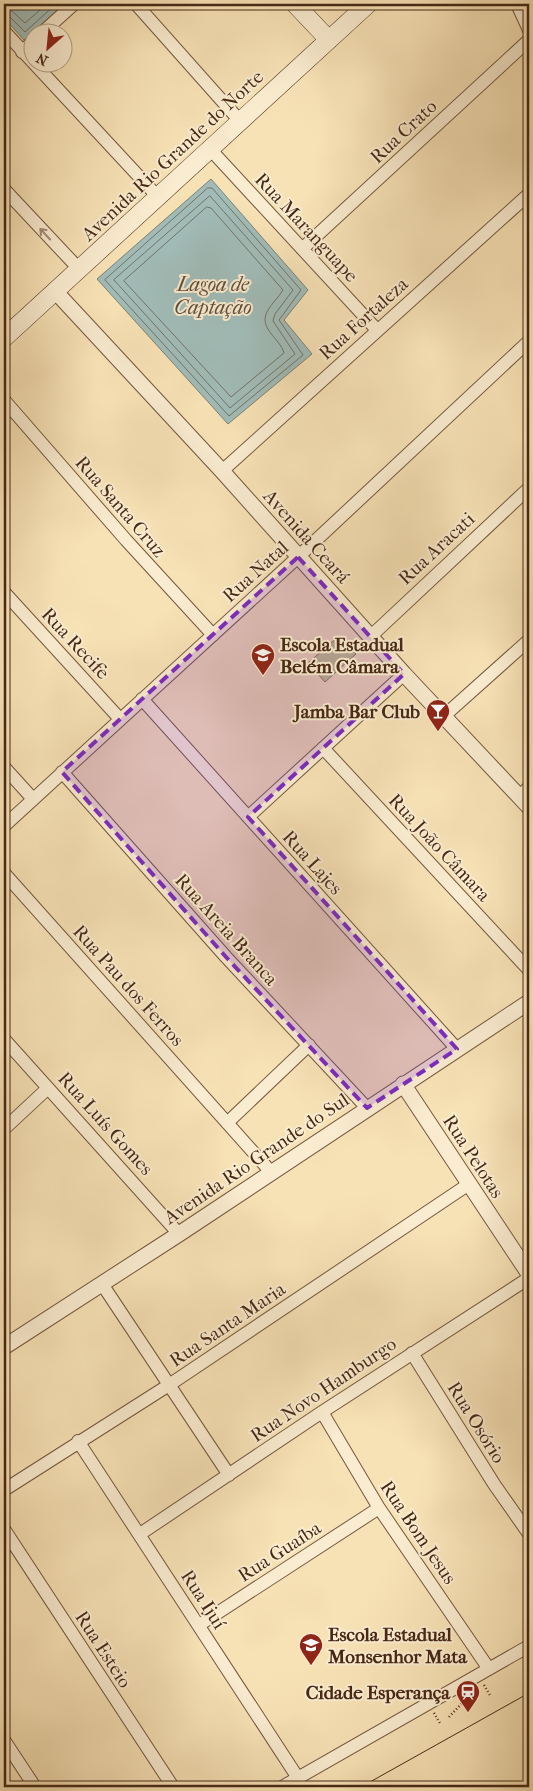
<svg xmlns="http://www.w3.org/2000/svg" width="533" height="1791" viewBox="0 0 533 1791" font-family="'IM FELL French Canon',serif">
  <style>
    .green { fill: #c2c28a; stroke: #847550 }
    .water { fill: #a1bcb8; stroke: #7d8177 }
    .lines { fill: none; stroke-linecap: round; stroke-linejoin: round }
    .shore { stroke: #747267; stroke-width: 1 }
    .minor-casing { stroke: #73563e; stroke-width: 14 }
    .tertiary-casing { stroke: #73563e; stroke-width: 17 }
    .secondary-casing { stroke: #472816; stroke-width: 19 }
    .path { stroke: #472816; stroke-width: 2.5; stroke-dasharray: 1 2.5; stroke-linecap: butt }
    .minor { stroke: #faecd0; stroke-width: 12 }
    .tertiary { stroke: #faecd0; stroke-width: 15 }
    .secondary { stroke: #faecd0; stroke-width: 18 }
    .tram { stroke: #472816; stroke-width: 1 }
    .oneway { stroke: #a08a73 }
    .marked { fill: #7b2cbf; fill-opacity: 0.2; stroke: #7b2cbf; stroke-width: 4; stroke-dasharray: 10 6; stroke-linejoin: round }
    .labels { text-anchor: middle; stroke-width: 4; stroke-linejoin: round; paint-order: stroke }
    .street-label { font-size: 19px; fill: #472816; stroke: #faecd0 }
    .poi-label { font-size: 19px; font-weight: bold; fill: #472816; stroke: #faecd0; text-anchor: start }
    .water-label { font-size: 20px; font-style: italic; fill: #5e4d3e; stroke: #faecd0 }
  </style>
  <rect width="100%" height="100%" fill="#f7e2b6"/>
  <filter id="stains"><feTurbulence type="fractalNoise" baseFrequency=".004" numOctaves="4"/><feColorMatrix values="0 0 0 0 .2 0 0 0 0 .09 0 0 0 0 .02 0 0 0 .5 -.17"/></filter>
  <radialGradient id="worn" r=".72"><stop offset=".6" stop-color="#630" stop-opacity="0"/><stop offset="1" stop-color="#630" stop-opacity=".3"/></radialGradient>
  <path class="green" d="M339,636l17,18 -31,28 -17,-19z"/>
  <path class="water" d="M4,4h60l-40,36 -20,-22z
    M211,179l97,111 -24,30 28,34 -84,70 -131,-145z"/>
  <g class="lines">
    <path class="shore" d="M4,8l8,3 13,12 22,-19
      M4,15l5,1 16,16 31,-28
      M208,188h4l89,102 -22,30 24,35 -74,61 -124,-136z
      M210,196l83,94 -18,24 -2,7 22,33 -65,54 -116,-128z
      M207,207l4,1 72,82c-4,7 -11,13 -15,20 -11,18 12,28 16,43l-53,44 -107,-116z"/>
    <g class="minor-casing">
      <path id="minor" d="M136,4l104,117
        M517,4l12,26
        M4,31l154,166
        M43,32l31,-28
        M22,52l10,-10
        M210,149l167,181
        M4,189l75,80
        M302,249l227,-209
        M4,400l122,140 87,95
        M222,471l307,-277
        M4,592l116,127
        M370,637l159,-149
        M142,699l315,350
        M444,716l85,-76
        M323,748l206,222
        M4,767l29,32
        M62,772l164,185 141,151
        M520,796l9,-9
        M248,817l156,-143
        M4,826l294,-269 231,-216
        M4,873l267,299
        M4,1039l175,195
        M227,1123l82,-78
        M4,1129l44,-41
        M102,1284l127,191
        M412,1353l82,131 35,50
        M322,1412l57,96 110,161
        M78,1441l220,337
        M4,1490l165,-105 300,-201
        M4,1529l169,258
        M140,1534l182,-122 207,-134
        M199,1625l180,-117
        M4,1740l31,47
        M282,1787l247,-141"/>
    </g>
    <g class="tertiary-casing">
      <path id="tertiary" d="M55,291l167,180 182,203 125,133
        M403,1084l126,190
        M4,1347l175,-113 350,-232"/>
    </g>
    <g class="secondary-casing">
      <path id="secondary" d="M295,4l34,36
        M4,338l364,-334"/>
    </g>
    <path class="path" d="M484,1685l7,12
      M434,1713l7,12
      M449,1717l17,-18"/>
    <use href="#minor" class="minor"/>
    <use href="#tertiary" class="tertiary"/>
    <use href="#secondary" class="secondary"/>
    <path class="tram" d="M361,1787l168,-94"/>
  </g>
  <defs><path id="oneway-shaft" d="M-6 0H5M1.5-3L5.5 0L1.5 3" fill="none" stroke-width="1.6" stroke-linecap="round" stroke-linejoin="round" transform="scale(1.25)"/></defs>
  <use class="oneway" href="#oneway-shaft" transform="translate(45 234) rotate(-133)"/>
  <path class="marked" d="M298,557l106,117 -156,143 209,232 -90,59 -141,-151 -164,-185z"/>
  <defs>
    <g id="school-pin" transform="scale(1.25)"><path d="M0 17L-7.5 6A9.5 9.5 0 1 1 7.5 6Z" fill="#8f2418" stroke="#faecd0"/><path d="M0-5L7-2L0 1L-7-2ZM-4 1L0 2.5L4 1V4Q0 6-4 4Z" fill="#fff"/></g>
    <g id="bar-pin" transform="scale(1.25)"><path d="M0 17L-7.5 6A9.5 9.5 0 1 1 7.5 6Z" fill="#8f2418" stroke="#faecd0"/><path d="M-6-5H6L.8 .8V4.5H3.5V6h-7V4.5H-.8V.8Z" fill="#fff"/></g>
    <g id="station-pin" transform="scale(1.25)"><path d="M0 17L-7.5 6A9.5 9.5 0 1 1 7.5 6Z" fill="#8f2418" stroke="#faecd0"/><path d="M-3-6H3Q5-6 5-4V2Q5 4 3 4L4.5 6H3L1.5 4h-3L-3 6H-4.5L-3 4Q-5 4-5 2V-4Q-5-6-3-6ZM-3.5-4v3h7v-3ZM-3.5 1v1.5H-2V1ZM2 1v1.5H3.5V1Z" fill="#fff"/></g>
  </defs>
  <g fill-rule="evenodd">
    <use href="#school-pin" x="263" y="655"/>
    <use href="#bar-pin" x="438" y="711"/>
    <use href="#school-pin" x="311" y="1645"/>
    <use href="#station-pin" x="468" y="1692"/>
  </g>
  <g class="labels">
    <g class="street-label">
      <text transform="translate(403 131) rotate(-43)" y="7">Rua Crato</text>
      <text transform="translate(172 155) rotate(-43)" y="7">Avenida Rio Grande do Norte</text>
      <text transform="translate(307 227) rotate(47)" y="7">Rua Maranguape</text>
      <text transform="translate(363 318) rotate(-42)" y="7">Rua Fortaleza</text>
      <text transform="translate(121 506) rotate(49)" y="7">Rua Santa Cruz</text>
      <text transform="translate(307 536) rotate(48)" y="7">Avenida Ceará</text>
      <text transform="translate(436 548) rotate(-43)" y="7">Rua Aracati</text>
      <text transform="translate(255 571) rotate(-42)" y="7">Rua Natal</text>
      <text transform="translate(76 643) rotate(47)" y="7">Rua Recife</text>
      <text transform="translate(440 847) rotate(47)" y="7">Rua João Câmara</text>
      <text transform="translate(313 862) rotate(48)" y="7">Rua Lajes</text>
      <text transform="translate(227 929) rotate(48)" y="7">Rua Areia Branca</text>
      <text transform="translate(129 985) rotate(48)" y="7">Rua Pau dos Ferros</text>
      <text transform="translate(106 1123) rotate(48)" y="7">Rua Luís Gomes</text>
      <text transform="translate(474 1156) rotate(57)" y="7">Rua Pelotas</text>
      <text transform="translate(256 1158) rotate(-34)" y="7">Avenida Rio Grande do Sul</text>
      <text transform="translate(227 1324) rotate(-34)" y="7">Rua Santa Maria</text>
      <text transform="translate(323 1389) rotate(-34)" y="7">Rua Novo Hamburgo</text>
      <text transform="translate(477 1422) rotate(58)" y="7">Rua Osório</text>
      <text transform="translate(419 1532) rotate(56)" y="7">Rua Bom Jesus</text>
      <text transform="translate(279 1551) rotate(-33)" y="7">Rua Guaíba</text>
      <text transform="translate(204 1599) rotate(57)" y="7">Rua Ijuí</text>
      <text transform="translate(104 1649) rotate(57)" y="7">Rua Esteio</text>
    </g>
    <g class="poi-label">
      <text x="280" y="651">Escola Estadual<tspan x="280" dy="22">Belém Câmara</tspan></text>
      <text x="420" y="718" text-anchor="end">Jamba Bar Club</text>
      <text x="328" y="1641">Escola Estadual<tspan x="328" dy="22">Monsenhor Mata</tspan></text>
      <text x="450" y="1699" text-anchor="end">Cidade Esperança</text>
    </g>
    <g class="water-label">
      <text x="213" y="291">Lagoa de<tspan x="213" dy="23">Captação</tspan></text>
    </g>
  </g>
  <rect width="533" height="1791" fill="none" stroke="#f7e2b6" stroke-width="20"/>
  <rect x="5" y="5" width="523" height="1781" fill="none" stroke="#472816" stroke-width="2.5"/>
  <rect x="10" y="10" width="513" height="1771" fill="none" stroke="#472816"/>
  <g transform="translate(48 48) rotate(207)"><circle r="24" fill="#faecd0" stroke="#b29e86"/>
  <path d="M0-4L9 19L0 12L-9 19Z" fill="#8f2418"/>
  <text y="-8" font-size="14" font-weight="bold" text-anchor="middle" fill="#472816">N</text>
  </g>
  <rect width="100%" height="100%" filter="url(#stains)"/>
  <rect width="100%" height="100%" fill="url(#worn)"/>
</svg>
